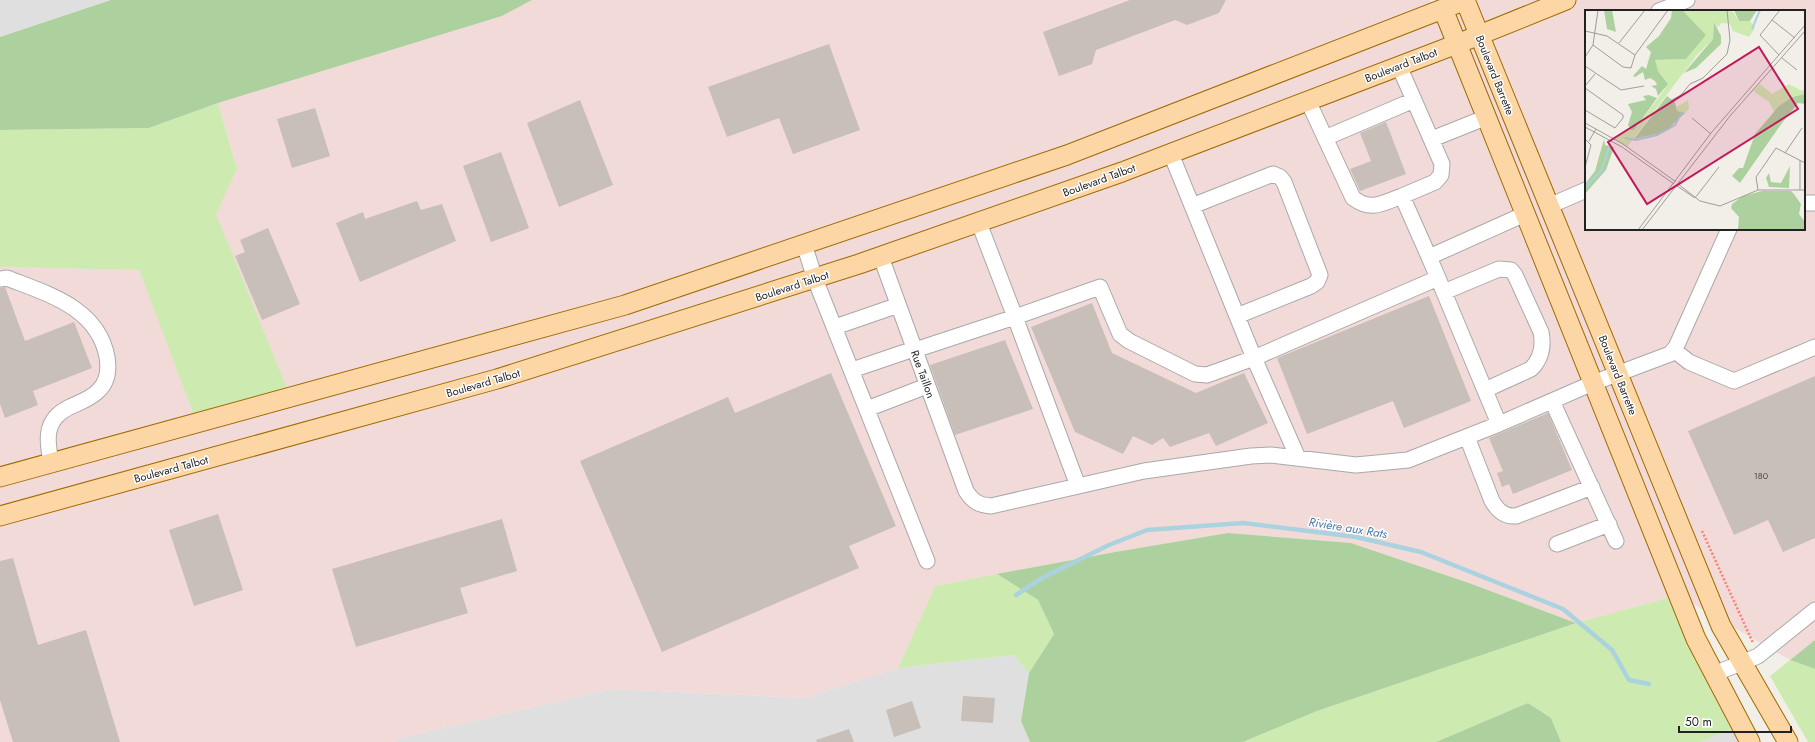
<svg xmlns="http://www.w3.org/2000/svg" width="1815" height="742" viewBox="0 0 1815 742" font-family="Jost,sans-serif">
  <style>
    .residential { fill: #e0dfdf }
    .commercial { fill: #f2dad9; fill-rule: evenodd }
    .grass { fill: #cdebb0 }
    .forest { fill: #add19e }
    .lines { fill: none; stroke-linecap: round; stroke-linejoin: round }
    .stream { stroke: #aad3df; stroke-width: 4.5 }
    .building { fill: #c7bfb8 }
    .minor-casing { stroke: #a9a9a9; stroke-width: 17 }
    .major-casing { stroke: #a06b00; stroke-width: 21 }
    .path { stroke: #fa8072; stroke-width: 2.5; stroke-dasharray: 2 2; stroke-linecap: butt }
    .minor { stroke: #fff; stroke-width: 15 }
    .major { stroke: #fcd6a4; stroke-width: 19 }
    .labels { text-anchor: middle; stroke-width: 3; stroke-linejoin: round; paint-order: stroke }
    .number-label { font-size: 9px; fill: #4b4948 }
    .street-label { font-size: 11px; fill: #222; stroke: #fff }
    .water-label { font-size: 12px; font-style: italic; fill: #4a7aab; stroke: #fff }
    .inset-river { fill: none; stroke: #aad3df; stroke-width: 2 }
    .inset-road { fill: none; stroke: #9f9d99; stroke-width: 1 }
    .view { fill: #c2185b; fill-opacity: 0.15; stroke: #c2185b; stroke-width: 2 }
    .inset-edge { fill: none; stroke: #222; stroke-width: 2 }
  </style>
  <rect width="100%" height="100%" fill="#f2efe9"/>
  <path class="residential" d="M0,0h111l-111,37z
    M1014,655l15,18 -8,48 9,21h-638l12,-5 208,-48 194,9 92,-30z
    M1741,726l9,16h-50z"/>
  <path class="commercial" d="M532,0h898l3,7 10,-7h372v640l-25,20 -112,-65 -102,28 -107,-40 -118,-40 -123,-10 -113,19 -180,34 -37,82 -92,30 -194,-9 -208,48 -12,5h-392v-475l139,3 57,151 95,-23 -76,-184 22,-45 -19,-66 284,-87zM1586,11h218v218h-218z"/>
  <path class="grass" d="M218,103l19,66 -21,45 75,184 -95,23 -57,-151 -139,-3v-137l149,-2z
    M997,574l41,26 16,34 -25,39 -15,-18 -116,13 37,-82z
    M1678,595l63,131 -41,16h-139l-10,-24 -23,-15 -92,39h-193l74,-31 259,-88z
    M1790,660l25,9v73h-7l-38,-66z"/>
  <path class="forest" d="M111,0h421l-30,16 -284,87 -69,25 -149,2v-93z
    M1228,533l123,10 118,40 107,40 -259,88 -74,31h-213l-9,-21 8,-48 25,-39 -16,-34 -41,-26 118,-22z
    M1815,640v29l-25,-9z
    M1528,703l23,15 10,24h-125z"/>
  <g class="lines">
    <path class="stream" d="M1016,595l26,-17 67,-33 38,-15 96,-7 113,14 65,15 142,57 49,41 17,30 20,4"/>
  </g>
  <path class="building" d="M1130,0h96l-7,13 -32,12 -12,-5 -79,30 -4,14 -33,12 -16,-44z
    M829,44l31,86 -67,24 -14,-36 -52,19 -19,-50z
    M580,100l33,85 -54,22 -32,-84z
    M315,108l15,48 -38,12 -15,-49z
    M1386,122l20,52 -46,17 -10,-22 21,-8 -11,-28z
    M501,152l28,76 -38,14 -28,-76z
    M417,201l4,9 21,-6 14,37 -96,41 -24,-59 27,-11 2,7z
    M268,228l32,76 -38,16 -27,-64 10,-4 -5,-12z
    M5,287l20,54 49,-19 18,46 -59,23 5,14 -33,13 -5,-14v-116z
    M1429,296l42,105 -67,27 -11,-27 -86,33 -30,-76z
    M1092,303l20,50 84,40 48,-20 24,50 -52,23 -7,-13 -39,14 -7,-9 -11,7 -19,-9 -10,18 -48,-22 -44,-105z
    M1005,340l28,69 -78,26 -25,-70z
    M831,373l65,153 -47,20 10,22 -197,84 -82,-191 148,-64 7,16z
    M1815,376v162l-32,14 -15,-32 -34,15 -46,-104z
    M1548,413l24,57 -59,24 -4,-10 -7,3 -5,-14 6,-2 -14,-33z
    M218,514l25,76 -49,16 -25,-76z
    M502,519l15,52 -57,17 8,25 -112,34 -24,-78z
    M13,558l25,87 48,-15 34,112h-107l-13,-42v-139z
    M963,696l32,2 -2,25 -32,-2z
    M912,701l9,27 -27,9 -8,-27z
    M849,729l5,13h-37l-1,-2z"/>
  <g class="lines">
    <g class="minor-casing">
      <path id="minor" d="M1659,11l28,-11
        M1399,66l43,98 -1,11 -6,7 -33,14 27,61
        M1308,101l45,97c19,14 29,5 49,-2
        M1325,138l89,-38
        M1432,139l55,-22
        M1171,154l83,204 184,-80 -9,-21 96,-43
        M1804,203h11
        M1192,206l81,-32 7,3 4,5 36,93 -3,7 -6,4 -74,30
        M1549,206l37,-16
        M979,223l36,94 85,-30 20,47 9,7 66,33 12,1 47,-17 44,100
        M804,244l11,35 112,282
        M881,257l85,234c7,11 13,14 25,15l153,-35 107,-15 20,-1 85,10 52,-5 91,-36
        M1438,278l61,146 94,-41 77,-29 6,-7 53,-118
        M0,279l7,-1c41,16 91,30 100,79 2,12 1,25 -9,34 -12,13 -36,14 -45,30 -8,12 -4,28 -2,42
        M1444,292l55,-23 12,1 4,5 26,57c3,15 0,27 -10,37l-46,21
        M835,327l55,-19
        M915,350l100,-33 63,169
        M1674,350l15,12 45,19 81,-34
        M852,370l53,-18
        M1552,401l64,140
        M867,409l52,-20
        M1467,437l25,64c6,10 13,16 24,15l76,-29
        M1557,544l52,-20
        M1714,674l44,-18 57,-46"/>
    </g>
    <g class="major-casing">
      <path id="major" d="M1465,0l256,626 67,116
        M1443,9l253,630 54,103
        M0,477l625,-172 442,-150 399,-155
        M0,516l497,-137 362,-115 263,-92 335,-128 109,-44"/>
    </g>
    <path class="path" d="M1702,531l51,112"/>
    <use href="#minor" class="minor"/>
    <use href="#major" class="major"/>
  </g>
  <g class="labels">
    <g class="number-label">
      <text x="1761" y="479">180</text>
    </g>
    <g class="street-label">
      <text transform="translate(1401 65) rotate(-21)" y="4">Boulevard Talbot</text>
      <text transform="translate(1495 75) rotate(68)" y="4">Boulevard Barrette</text>
      <text transform="translate(1099 180) rotate(-20)" y="4">Boulevard Talbot</text>
      <text transform="translate(792 286) rotate(-18)" y="4">Boulevard Talbot</text>
      <text transform="translate(923 374) rotate(70)" y="4">Rue Taillon</text>
      <text transform="translate(1618 375) rotate(68)" y="4">Boulevard Barrette</text>
      <text transform="translate(483 383) rotate(-16)" y="4">Boulevard Talbot</text>
      <text transform="translate(171 469) rotate(-15)" y="4">Boulevard Talbot</text>
    </g>
    <g class="water-label">
      <text transform="translate(1348 528) rotate(9)" y="4">Rivière aux Rats</text>
    </g>
  </g>
  <g transform="translate(1585 10)">
    <rect width="220" height="220" fill="#f2efe9"/>
    <path d="M97,0h45l6,2 6,9h11l5,7 -6,9 -16,-6 -3,-7 -8,-1 -4,4 -4,-4 -1,16 -16,16 -70,92 -12,-8 14,-10 5,1 31,-41v-9l-7,-9 -4,-11 32,-1 8,-10zM175,74l12,10 17,-10 13,7 3,-4v7l-13,3 -18,15 -5,-10 -16,-11zM103,90l1,9 -4,4 -8,-2v-4z" fill="#cdebb0"/>
    <path d="M19,0h8l4,22 -9,-3zM87,0h10l24,25 -20,24 -31,1 3,11 10,13 -10,12 -2,-7 -5,-3 6,-1 -2,-4 -5,-3 -5,2 -2,-8 -8,5 -2,-1 9,-10 4,3 5,-17 -5,-5 13,-11 12,-18zM149,0h23l-7,11h-11zM129,12l7,14v8l-25,24 -12,5 29,-34zM220,84v10l-7,-1 -16,20 -42,60 -8,-7 7,-8h4l12,-34 24,-28 13,-9zM64,85l8,3 -23,32h-3l-3,-5 4,-13 -4,-8 18,-4 -3,-4zM82,86l8,6 2,9 8,2 -17,16 -11,5 -23,5zM19,129l1,6 9,2 -8,23 -21,24v-10l10,-13zM205,156l-1,22 -20,-1 -3,-9 3,-5 2,9 10,1zM177,181h29l3,3 7,10 -2,10 6,8v8l-67,-1 1,-12 -8,-9 1,-4 11,-8z" fill="#add19e"/>
    <path class="inset-river" d="M167,19l8,-19M40,128l11,2 21,-5 18,-10 7,-13M0,177l16,-16 9,-26"/>
    <path class="inset-road" d="M187,10l23,18M0,21l22,5 28,19M34,33l26,-33M8,35l30,22 8,1 4,-13 33,-45M194,45l-19,-20 20,-25M0,47l8,-12 5,-35M197,48l15,12M0,56l36,24 23,-4M0,76l10,-12M0,78l38,27v3l-8,10 -30,-18M85,91l11,-6 9,-11 13,-6 24,-24 3,-14 -3,-30M107,108l19,16M0,113l38,21 53,38M0,117l37,20 52,37M0,129l6,6 -6,22M4,131l7,-12M200,143l17,-25M93,174l22,17 20,5 38,-16h47M92,176l18,12M173,180l-2,-13 20,-29 29,15M215,180v-30M110,188l24,-31M53,220l73,-97 94,-108M57,220l88,-114 75,-85"/>
    <path class="view" d="M174,37l39,62 -151,95 -39,-62z"/>
    <rect width="220" height="220" class="inset-edge"/>
  </g>
  <path d="M1679 726v6h112v-6" fill="none" stroke="#222222" stroke-width="2"/>
  <text x="1685" y="726" font-size="12" fill="#222222" stroke="#ffffff" stroke-width="3" paint-order="stroke">50 m</text>
</svg>
